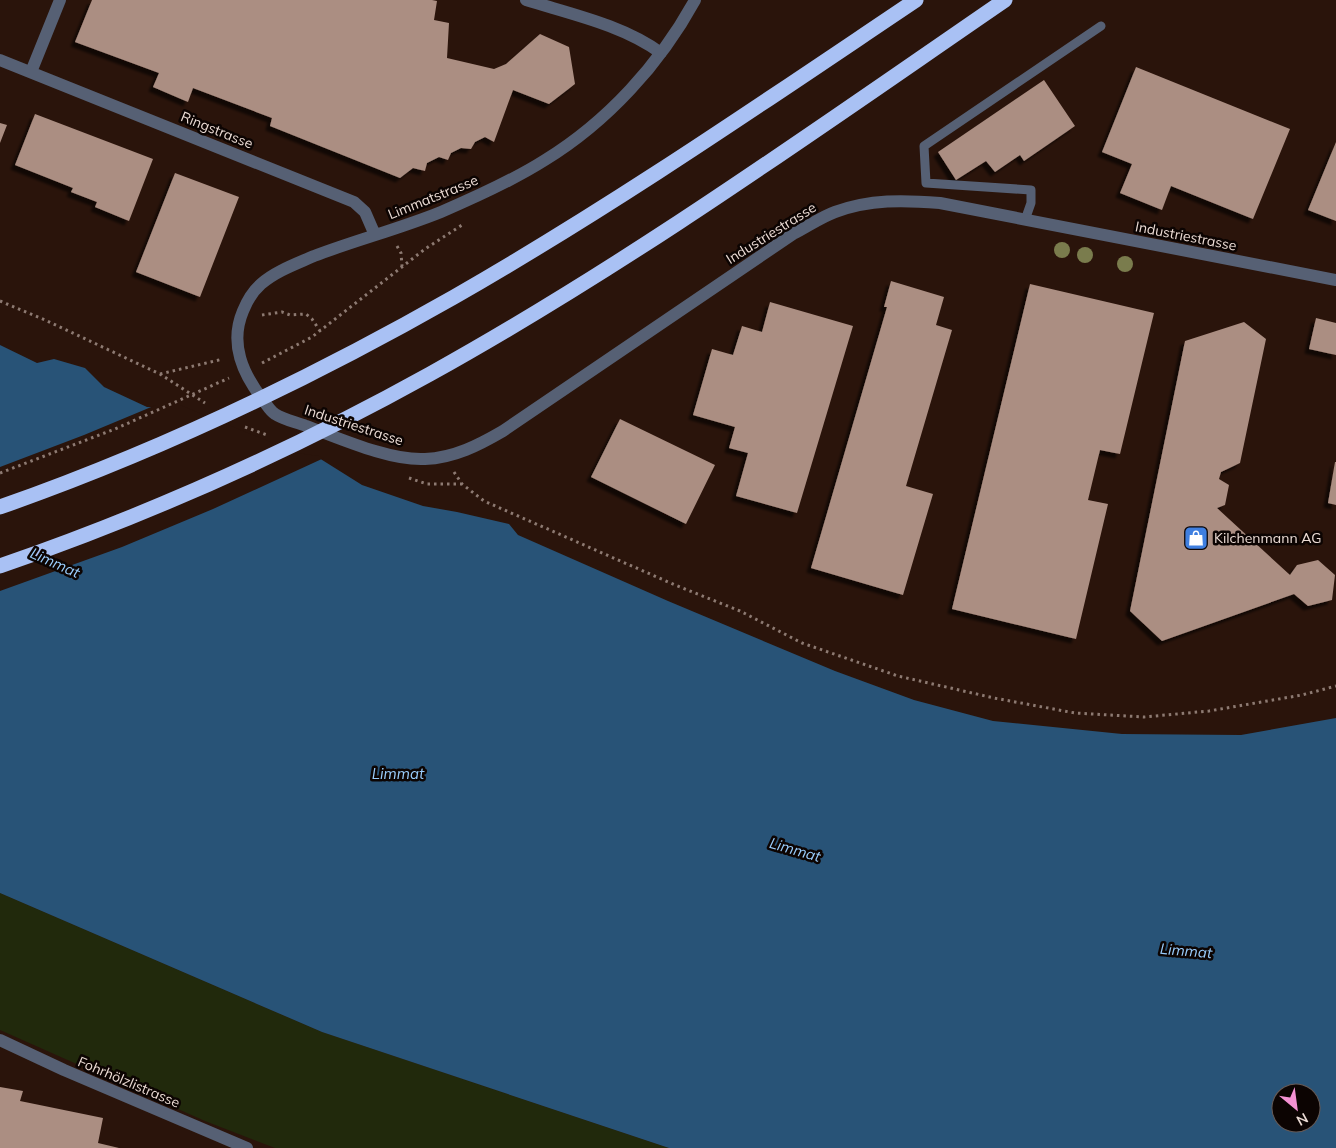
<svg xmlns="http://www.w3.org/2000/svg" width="1336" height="1148" viewBox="0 0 1336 1148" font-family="Mulish,sans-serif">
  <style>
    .green { fill: #21290c }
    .water { fill: #285377; fill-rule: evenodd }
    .pier { fill: #2a140b }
    .building { fill: #ab8e82; filter: url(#shadow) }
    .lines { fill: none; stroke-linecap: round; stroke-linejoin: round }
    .path { stroke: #8d7a72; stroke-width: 3; stroke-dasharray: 2.5 4; stroke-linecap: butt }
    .service { stroke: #566074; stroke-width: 9 }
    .minor { stroke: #566074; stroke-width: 12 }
    .motorway { stroke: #a9c1f4; stroke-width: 15 }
    .tree { fill: #7a7c4d }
    .labels { text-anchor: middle; stroke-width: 5; stroke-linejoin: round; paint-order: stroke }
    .street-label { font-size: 14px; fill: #ecdcd5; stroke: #0c0402 }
    .poi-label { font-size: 14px; fill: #ecdcd5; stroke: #0c0402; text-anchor: start }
    .water-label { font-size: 15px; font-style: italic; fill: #99ccfb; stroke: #0c0402 }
  </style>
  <defs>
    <filter id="shadow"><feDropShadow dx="-4.5" dy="4.5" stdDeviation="1" flood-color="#0009"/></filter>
  </defs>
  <rect width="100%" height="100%" fill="#2a140b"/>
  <path class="green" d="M0,893l322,139 347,116h-394l-70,-27 -205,-91z"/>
  <path class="water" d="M0,345l37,18 17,-4 31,9 19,19 43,20 33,1 116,47 23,3 43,27 61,21 34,6 52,12 9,11 150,66 167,70 79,29 79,21 129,13 119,1 95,-17v430h-667l-347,-116 -322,-139zM1281,1093h30v30h-30z"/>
  <path class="pier" d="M156,405h24l117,48 22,3 5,2 -111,51 -91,38 -122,44v-124l84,-32z"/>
  <path class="building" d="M92,0h340l5,1 -3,19 15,3 -2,35 47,11 12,-5 34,-30 29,13 6,37 -26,20 -36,-14 -19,52 -9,-5 -10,5 -4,7 -10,-1 -10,5 -3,7 -9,-3 -12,6 -2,8 -12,-3 -13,10 -130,-52 2,-8 -79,-30 -5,14 -35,-15 6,-14 -84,-31z
    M1136,67l154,62 -37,90 -82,-33 -9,24 -42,-17 12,-29 -30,-12z
    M1044,80l31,46 -51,35 -4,-6 -25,17 -9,-11 -30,19 -18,-28z
    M35,114l118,45 -24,62 -34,-14 2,-5 -26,-10 2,-4 -58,-23z
    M0,123l7,2 -7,18z
    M1336,142v79l-28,-11z
    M175,173l64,24 -39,100 -64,-25z
    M891,281l53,16 -8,28 16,5 -46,156 27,8 -30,101 -92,-27 76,-261h-3z
    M1030,284l124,29 -34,141 -20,-4 -12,50 20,4 -32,135 -124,-30z
    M770,302l83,24 -56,187 -61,-17 12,-43 -19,-5 6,-21 -42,-12 19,-66 21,6 9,-29 20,6z
    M1316,318l20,5v32l-27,-6z
    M1244,322l22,17 -26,124 -19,9 -2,7 10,6 -4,20 -8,3 73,67 7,-10 21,-5 17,15 -3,25 -24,6 -14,-12 -132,47 -32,-30 55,-270z
    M620,419l95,46 -29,59 -95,-47z
    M1335,462h1v43l-8,-2z
    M0,1087l23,4 -3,10 83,17 -5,25 21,5h-119z"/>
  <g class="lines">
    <path class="path" d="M397,246l4,7 1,13
      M0,301l45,19 115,54 45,29
      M262,315l20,-3 8,3 16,-1 6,5 8,12
      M262,363l50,-26 113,-88 37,-24 1,-2
      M160,374l63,-15
      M245,427l22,8
      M454,472l8,12 22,17 191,84 65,26 62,32 96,33 96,22 81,15 69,4 65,-6 93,-16 34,-9
      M0,473l115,-44 114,-51
      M409,478l18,6h35"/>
    <path class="service" d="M1025,220l6,-17v-13l-105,-7 -2,-37 177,-120"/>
    <path class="minor" d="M526,0c45,14 97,25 135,53
      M695,0c-35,64 -88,122 -150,160 -33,21 -69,37 -104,52 -42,17 -85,28 -127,44 -18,8 -38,15 -53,28 -8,7 -14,17 -18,27 -14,33 0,63 20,89 4,5 7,11 12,14 9,6 21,8 31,12 33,12 84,35 119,33 29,-1 54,-14 78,-28l290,-197c14,-7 28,-17 42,-22 35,-13 69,-12 105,-9l396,77
      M0,60l354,142 11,10 10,23
      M31,72l29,-72
      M0,1040l64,30 183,78"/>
    <path class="motorway" d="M0,507c157,-55 310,-128 454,-210 159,-91 310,-195 462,-297
      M0,566c148,-51 293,-116 430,-192 200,-111 387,-245 575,-374"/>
  </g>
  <g class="tree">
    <circle cx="1062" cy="250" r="8"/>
    <circle cx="1085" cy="255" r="8"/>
    <circle cx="1125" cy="264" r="8"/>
  </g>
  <defs>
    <g id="shop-square" transform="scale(1.25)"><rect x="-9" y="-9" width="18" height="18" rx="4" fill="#3f7fe0" stroke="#0c0402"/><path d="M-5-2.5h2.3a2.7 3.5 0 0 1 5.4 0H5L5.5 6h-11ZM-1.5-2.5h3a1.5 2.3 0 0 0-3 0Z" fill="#fff"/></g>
  </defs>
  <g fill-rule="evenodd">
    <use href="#shop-square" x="1196" y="538"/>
  </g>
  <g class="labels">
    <g class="street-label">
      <text transform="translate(217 130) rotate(22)" y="5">Ringstrasse</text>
      <text transform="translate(433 197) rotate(-22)" y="5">Limmatstrasse</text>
      <text transform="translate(771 233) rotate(-32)" y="5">Industriestrasse</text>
      <text transform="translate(1186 236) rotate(11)" y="5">Industriestrasse</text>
      <text transform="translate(354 425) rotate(18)" y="5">Industriestrasse</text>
      <text transform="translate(129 1082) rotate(23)" y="5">Fohrhölzlistrasse</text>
    </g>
    <g class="poi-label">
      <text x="1214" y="543">Kilchenmann AG</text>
    </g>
    <g class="water-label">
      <text transform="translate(55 563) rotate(24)" y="5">Limmat</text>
      <text x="398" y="779">Limmat</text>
      <text transform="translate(795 850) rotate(16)" y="5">Limmat</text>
      <text transform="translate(1186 951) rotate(5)" y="5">Limmat</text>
    </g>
  </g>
  <g transform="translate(1296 1108) rotate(151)"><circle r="24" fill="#0c0402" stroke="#665a56"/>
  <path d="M0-4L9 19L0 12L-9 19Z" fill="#f491d3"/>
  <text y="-8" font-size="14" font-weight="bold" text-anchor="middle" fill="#ecdcd5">N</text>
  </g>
</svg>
